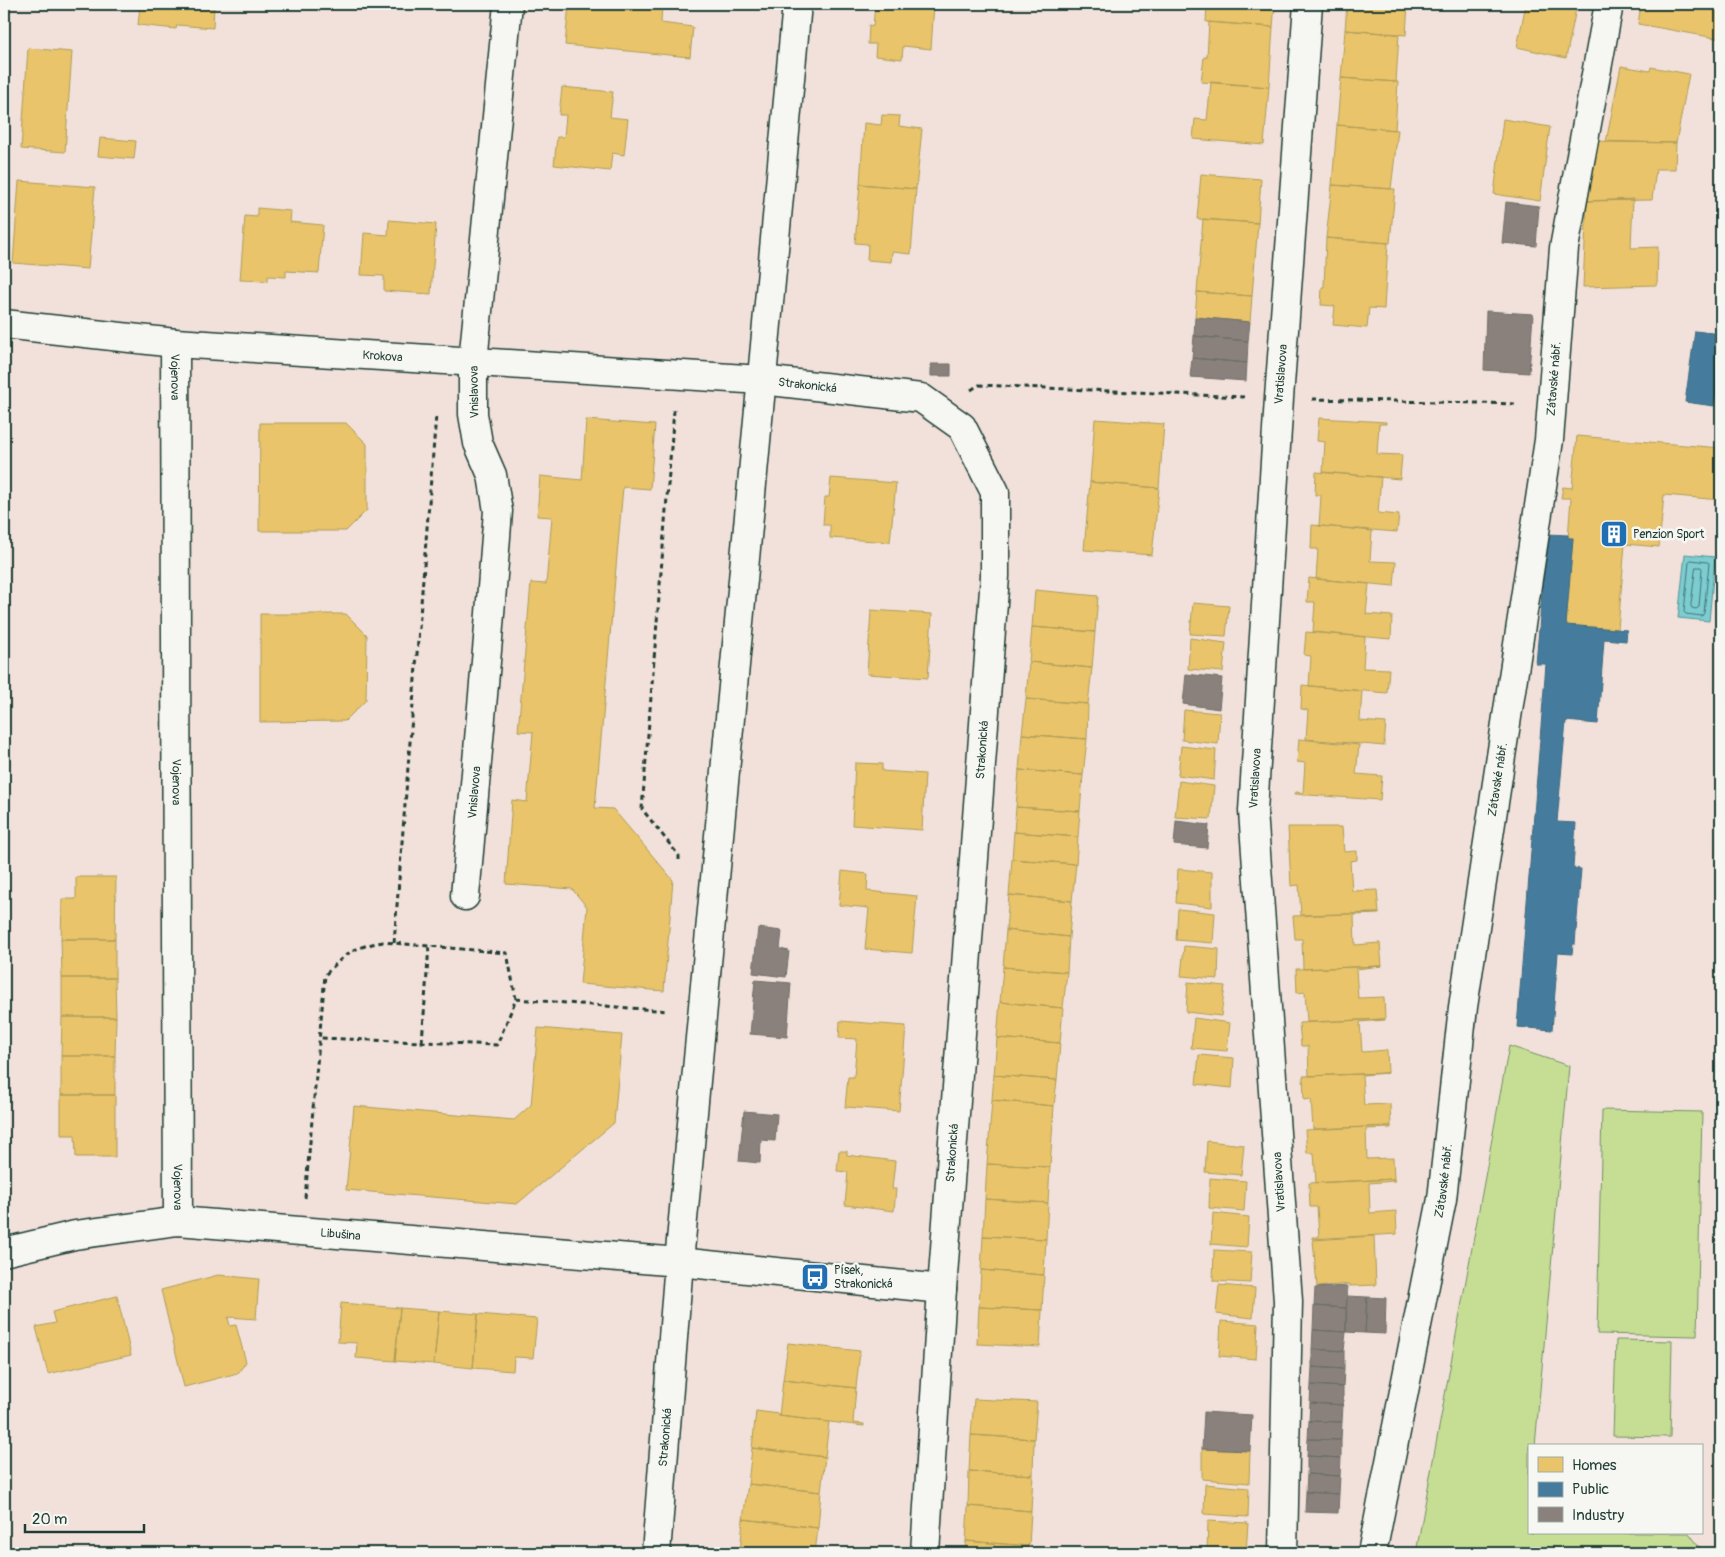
<svg xmlns="http://www.w3.org/2000/svg" width="1725" height="1557" viewBox="0 0 1725 1557" font-family="Pangolin,sans-serif">
  <style>
    .green { fill: #c6de94; stroke: #728e64 }
    .water { fill: #7bccd1; stroke: #569392 }
    .homes { fill: #e9c46a; stroke: #ac9c5a }
    .public { fill: #457b9d; stroke: #3a687e }
    .industry { fill: #8a817c; stroke: #6a6d66 }
    .lines { fill: none; stroke-linecap: round; stroke-linejoin: round }
    .shore { stroke: #447673; stroke-width: 1 }
    .minor-casing { stroke: #1f3d34; stroke-width: 31 }
    .major-casing { stroke: #1f3d34; stroke-width: 31 }
    .path { stroke: #1f3d34; stroke-width: 3; stroke-dasharray: 5 4; stroke-linecap: butt }
    .minor { stroke: #f6f6f2; stroke-width: 28 }
    .major { stroke: #f6f6f2; stroke-width: 28 }
    .labels { text-anchor: middle; stroke-width: 5; stroke-linejoin: round; paint-order: stroke }
    .street-label { font-size: 12px; fill: #1f3d34; stroke: #f6f6f2 }
    .poi-label { font-size: 12px; fill: #1f3d34; stroke: #f6f6f2; text-anchor: start }
  </style>
  <rect width="100%" height="100%" fill="#f2e1da"/>
  <filter id="ink" filterUnits="userSpaceOnUse"><feTurbulence type="fractalNoise" baseFrequency=".02" numOctaves="2"/><feDisplacementMap in="SourceGraphic" scale="10" xChannelSelector="R" yChannelSelector="G"/><feConvolveMatrix kernelMatrix="1 2 1 2 8 2 1 2 1" color-interpolation-filters="sRGB"/></filter>
  <g filter="url(#ink)">
    <path class="green" d="M1509,1046l60,20 -34,380h-6v87h160l15,20h-288z
      M1602,1110l100,2 -5,224 -100,-2z
      M1616,1340l56,1 -2,96 -57,-1z"/>
    <path class="water" d="M1685,554l30,3 -6,64 -31,-3z"/>
    <path class="homes" d="M146,4h68l-1,24 -36,-3 -1,4 -38,-4 2,-19z
      M569,4h93l-1,19 32,4 -3,30 -125,-12z
      M875,4h59l-3,45 -28,-3 -1,13 -27,-3 1,-12h-8l1,-19 4,1z
      M1207,4h68l-2,23 -67,-5z
      M1347,4h61l-2,31 -61,-5z
      M1526,4h51l-11,54 -49,-11z
      M1641,4h80v35l-83,-15z
      M1209,22l64,5 -4,60 -68,-5 3,-25h3z
      M1345,30l54,4 -3,48 -55,-4z
      M28,48l44,4 -7,100 -44,-3z
      M1621,66l29,5 1,-4 38,7 -13,69 -70,-1z
      M1341,78l57,4 -3,48 -58,-5z
      M1211,82l58,5 -5,58 -71,-6 2,-20 12,1z
      M562,87l51,5 -3,25 18,2 -4,36 -12,-2 -2,18 -56,-6 3,-28h7l2,-22h-7z
      M882,115l18,1 -1,10 23,3 -6,60 -56,-5 4,-61 17,2z
      M1503,119l47,8 -10,74 -46,-7z
      M1337,125l61,5 -7,59 -59,-4z
      M100,138l36,3 -2,18 -36,-3z
      M1595,141l81,2 -1,26h-19l-4,31 -65,1z
      M1201,174l60,5 -3,44 -61,-4z
      M19,181l76,6 -7,82 -75,-6z
      M860,184l56,5 -5,65 -19,-2 -1,10 -24,-2 1,-16 -13,-1z
      M1332,185l63,4 -5,54 -64,-5z
      M1633,199l-2,49 27,-1 -1,38 -74,2 4,-86z
      M257,208l34,3 -1,11 33,3 -4,48 -33,-2v6l-18,-1v5l-28,-1 5,-64 12,1z
      M1203,219l55,4 -6,73 -55,-4z
      M389,220l47,4 -5,70 -47,-3v-15l-23,-1 3,-42 24,2z
      M1326,238l62,5 -4,66 -15,-1 -2,20 -34,-3 2,-19 -14,-1 1,-18h2z
      M1197,292l55,4 -2,26 -55,-5z
      M1319,418l67,4v2h-7l-2,30 25,1 -2,24 -77,-7 2,-30 -8,-1z
      M1095,419l69,5 -5,64 -69,-6z
      M586,420l69,5 -5,64 -27,-2 -28,321 18,1 60,71 -9,111 -84,-7 7,-77 -15,-18 -66,-5 6,-84 15,2 6,-70 -15,-1 13,-148 15,1 6,-67 -15,-1 3,-40 42,4z
      M260,423h86l21,21v66l-21,21h-87z
      M1577,436l144,12v52l-57,-5 -5,52 -34,-3 -7,85 -52,-4 7,-87h-5l3,-40h-10l2,-11 9,1z
      M1316,472l65,5 -3,36 21,2 -2,17 -78,-6 2,-31h-6z
      M831,478l65,5 -6,59 -60,-4v-13h-7l2,-28h4z
      M1090,482l69,6 -7,67 -68,-5z
      M1312,525l60,6 -2,30 26,1 -2,24 -78,-7 2,-30h-7z
      M1309,578l60,6 -3,30 26,2 -1,23 -78,-7 2,-30h-8z
      M1035,590l63,6 -3,36 -63,-5z
      M1193,603l36,3 -3,30 -36,-2z
      M871,610l61,4 -4,64 -61,-4z
      M260,614h86l21,21 -1,65 -21,21 -85,1z
      M1032,627l63,5 -3,36 -63,-6z
      M1306,632l59,5 -2,31 26,1 -2,24 -78,-7 2,-30 -7,-1z
      M1190,638l36,5 -3,29 -35,-3z
      M1029,662l63,6 -4,36 -62,-5z
      M1302,685l60,6 -2,30 26,2 -2,23 -78,-7 2,-29 -7,-1z
      M1026,699l62,5 -1,35 -65,-5z
      M1184,710l36,3 -2,31 -36,-4z
      M1022,734l65,5 -4,36 -64,-5z
      M1299,739l60,6 -3,29 26,2 -2,24 -85,-6 1,-2 7,1 2,-30 -8,-1z
      M1181,746l35,4 -2,30 -36,-5z
      M855,763l27,1v7l43,3 -3,56 -70,-5z
      M1019,770l64,5 -3,36 -64,-4z
      M1179,781l35,5 -3,33 -36,-2z
      M1016,807l64,4 -2,26 -64,-5z
      M1288,827h54l2,25 13,-1v9l-7,1 2,30 25,-1 2,23 -78,2 -2,-30 -8,1z
      M1014,832l64,5 -2,27 -64,-5z
      M1012,859l64,5 -4,37 -63,-6z
      M1178,869l34,3v35l-36,-4z
      M842,871l26,3 -1,17 50,5 -5,57 -47,-4 4,-41 -30,-3z
      M76,877h40l-1,62h-54l1,-40h14z
      M1009,895l63,6 -3,36 -63,-7z
      M1178,909l37,4 -2,30 -37,-3z
      M1379,913v1l-25,1 1,30 25,-2 2,23 -79,3 -1,-30h-7l-2,-23z
      M1006,930l63,7 -2,35 -64,-5z
      M61,939h54v39h-53z
      M1184,946l35,3 -1,30 -37,-3z
      M1382,966l-26,3 2,29 26,-1 1,22 -78,3 -2,-30 -8,1 -1,-24z
      M1003,967l64,5 -4,36 -63,-6z
      M62,978h53l1,39h-54z
      M1188,982l37,4 -4,30 -35,-4z
      M1000,1002l63,6 -3,35 -63,-5z
      M62,1017h54l-1,39h-54z
      M1194,1018l36,5 -3,28 -36,-3z
      M1385,1019v1l-25,2 2,30 25,-2 1,23 -79,3 -1,-30h-7l-2,-23z
      M840,1021l66,5 -7,85 -54,-4 3,-30h6l3,-38 -18,-1z
      M538,1028l84,7 -8,88 -97,81 -171,-14 8,-84 160,14 17,-15z
      M997,1038l63,5 -3,37 -63,-5z
      M1199,1055l35,3 -2,30 -36,-4z
      M61,1056h54v39h-54z
      M1388,1073l-26,2 2,30 26,-1 1,22 -78,3 -2,-30 -7,1 -1,-24z
      M994,1075l63,5 -3,26 -62,-6z
      M61,1095h54v62h-39l-1,-22h-14z
      M992,1100l62,6 -4,61 -63,-3z
      M1391,1126v2l-25,1 1,30 26,-1 1,21 -78,4 -2,-30h-7l-2,-23z
      M1207,1141l37,4 -3,30 -36,-3z
      M839,1151h8v4l48,6 -3,28h4l-2,22 -49,-6 3,-33 -11,-1z
      M987,1164l63,3 -2,36 -63,-4z
      M1210,1178l36,3 -2,30 -35,-3z
      M1394,1179l1,2 -26,2 1,30 26,-2 1,23 -85,5v-2h7l-2,-30h-7l-1,-24z
      M985,1199l63,4 -2,36 -63,-3z
      M1213,1213l36,4 -2,30 -36,-3z
      M983,1236l63,3 -2,36 -63,-5z
      M1374,1236l2,49 -26,1v-2l-33,3 -4,-47z
      M1214,1250l38,2 -2,31 -37,-2z
      M981,1270l63,5 -2,35 -63,-3z
      M218,1275l41,4 -3,40 -28,-2 2,9 6,-1 10,37 -8,11 -54,14 -23,-97z
      M1219,1285l36,3 -2,30 -37,-4z
      M117,1296l14,59 -83,19 -12,-47 19,-4 -3,-11z
      M341,1303l59,5 -5,53 -39,-3 1,-15 -19,-1z
      M979,1307l63,3 -2,37 -63,-3z
      M400,1308l39,3 -5,53 -39,-3z
      M439,1311l39,3 -5,54 -39,-4z
      M478,1314l59,5 -4,39 -19,-1 -1,14 -40,-3z
      M1221,1321l37,3 -2,35 -37,-3z
      M788,1343l72,8 -4,37 -73,-8z
      M783,1380l73,8 -3,35 11,1v2l-85,-10z
      M974,1399l63,3 -3,37 -63,-4z
      M756,1411l23,3v2l50,6 -4,35 -73,-9z
      M971,1435l63,4 -1,36 -64,-4z
      M752,1448l73,9 -4,35 -73,-8z
      M1202,1449l48,2 -1,32 -47,-4z
      M969,1471l64,4 -2,36 -63,-5z
      M748,1484l73,8 -3,36 -75,-9z
      M1205,1484l44,4 -1,29 -44,-3z
      M968,1506l63,5 -2,35 -63,-5z
      M743,1519l75,9 -3,25h-75z
      M1208,1521l40,2 -2,30 -39,-2z
      M966,1541l63,5 -1,7h-63z"/>
    <path class="public" d="M1695,331l26,3v24l-7,48 -29,-4z
      M1547,534l21,1v3h5l-7,87 61,5 -1,11 -22,-2 -6,85 -32,-3 -9,101 19,1 -3,45 8,1 -6,75h-2l-1,10 -14,-1 -6,77 -35,-3 29,-363h-10z"/>
    <path class="industry" d="M1506,202l33,4 -3,40 -34,-3z
      M1486,311l47,3 -4,59 -45,-3z
      M1195,317l55,5 -2,19 -54,-5z
      M1194,336l54,5 -1,22 -55,-5z
      M1192,358l55,5 -1,18 -56,-4z
      M931,364h20v12h-20z
      M1186,674l36,4 -3,31 -36,-5z
      M1176,821l33,4 -2,23 -33,-3z
      M758,928l24,3 -2,18 9,2 -3,26 -33,-4z
      M755,980l36,3 -4,54 -37,-3z
      M744,1111l33,3 -2,27 -14,-1 -1,23 -21,-2z
      M1348,1286l-2,22 -32,-2 1,-18z
      M1347,1296l20,1 -2,36 -19,-1z
      M1367,1297l19,1 -1,36 -20,-1z
      M1314,1306l32,2v24l-33,-2z
      M1313,1330l33,2 -2,19 -32,-2z
      M1312,1349l32,2v18l-32,-2z
      M1312,1367l32,2 -1,18 -32,-2z
      M1311,1385l32,2v18l-33,-2z
      M1310,1403l33,2 -1,17 -33,-1z
      M1204,1412l48,3 -2,36 -48,-2z
      M1309,1421l33,1 -1,18 -33,-1z
      M1308,1439l33,1v18l-34,-2z
      M1307,1456l34,2 -1,18 -33,-2z
      M1307,1474l33,2 -1,18 -33,-2z
      M1306,1492l33,2 -1,19 -33,-1z"/>
    <g class="lines">
      <path class="shore" d="M1691,560l16,2 2,1 -5,50 -2,3 -16,-2 -2,-2 5,-50z
        M1696,567h5l1,2 -3,38 -3,2 -4,-1 -1,-2z"/>
      <g class="minor-casing">
        <g id="minor">
          <path id="s1" d="M4,324l171,19 587,37 159,18 41,29 33,65v84l-53,713 -17,264"/>
          <path id="s2" d="M175,343l3,878"/>
          <path id="s3" d="M465,896l23,-257 10,-128 -6,-36 -14,-32 -5,-29v-52l35,-358"/>
          <path id="s4" d="M4,1252l71,-17 103,-14 501,41 263,27"/>
          <path id="s5" d="M1283,1553l5,-252 -35,-490 26,-413 29,-394"/>
          <path id="s6" d="M1372,1553l70,-354 21,-192 86,-567 15,-192 45,-244"/>
        </g>
      </g>
      <g class="major-casing">
        <g id="major">
          <path id="s7" d="M656,1553l23,-291 118,-1258"/>
        </g>
      </g>
      <path class="path" d="M971,390l8,-5 265,12
        M1312,399l206,5
        M674,410l-32,399 37,47v6
        M394,943l42,-528
        M516,999l152,12
        M422,1042l7,-96
        M305,1198l20,-223c21,-22 28,-28 58,-33l124,11 9,46 -19,46 -177,-7"/>
      <use href="#minor" class="minor"/>
      <use href="#major" class="major"/>
    </g>
  </g>
  <defs>
    <g id="building-square" transform="scale(1.4375)"><rect x="-9" y="-9" width="18" height="18" rx="4" fill="#1f6fb2" stroke="#f6f6f2"/><path d="M-4-6H4V6H1V3H-1V6H-4ZM-2.5-4.3h1.7v1.8h-1.7ZM.8-4.3h1.7v1.8H.8ZM-2.5-1h1.7V.8h-1.7ZM.8-1h1.7V.8H.8Z" fill="#fff"/></g>
    <g id="bus-square" transform="scale(1.4375)"><rect x="-9" y="-9" width="18" height="18" rx="4" fill="#1f6fb2" stroke="#f6f6f2"/><path d="M-5-6H5V4H4V6H2V4H-2V6H-4V4H-5ZM-3.5-4V0h7V-4ZM-3.5 1.2v1.5H-2V1.2ZM2 1.2v1.5H3.5V1.2Z" fill="#fff"/></g>
  </defs>
  <g fill-rule="evenodd">
    <use href="#building-square" x="1614" y="534"/>
    <use href="#bus-square" x="815" y="1277"/>
  </g>
  <g class="labels">
    <g class="street-label">
      <text dy="4" stroke="none"><textPath href="#s1" startOffset="380">Krokova</textPath></text>
      <text dy="4" stroke="none"><textPath href="#s5" startOffset="1181">Vratislavova</textPath></text>
      <text dy="4" stroke="none"><textPath href="#s2" startOffset="34">Vojenova</textPath></text>
      <text dy="4" stroke="none"><textPath href="#s6" startOffset="1189">Zátavské nábř.</textPath></text>
      <text dy="4" stroke="none"><textPath href="#s1" startOffset="806">Strakonická</textPath></text>
      <text transform="translate(474 392) rotate(-91)" y="4">Vnislavova</text>
      <text transform="translate(982 750) rotate(-86)" y="4">Strakonická</text>
      <text dy="4" stroke="none"><textPath href="#s5" startOffset="776">Vratislavova</textPath></text>
      <text dy="4" stroke="none"><textPath href="#s6" startOffset="784">Zátavské nábř.</textPath></text>
      <text dy="4" stroke="none"><textPath href="#s2" startOffset="439">Vojenova</textPath></text>
      <text dy="4" stroke="none"><textPath href="#s3" startOffset="104">Vnislavova</textPath></text>
      <text transform="translate(952 1153) rotate(-86)" y="4">Strakonická</text>
      <text dy="4" stroke="none"><textPath href="#s6" startOffset="379">Zátavské nábř.</textPath></text>
      <text transform="translate(1279 1182) rotate(-94)" y="4">Vratislavova</text>
      <text dy="4" stroke="none"><textPath href="#s2" startOffset="844">Vojenova</textPath></text>
      <text dy="4" stroke="none"><textPath href="#s4" startOffset="340">Libušina</textPath></text>
      <text dy="4" stroke="none"><textPath href="#s7" startOffset="116">Strakonická</textPath></text>
    </g>
    <g class="poi-label">
      <text x="1633" y="538">Penzion Sport</text>
      <text x="834" y="1274">Písek,<tspan x="834" dy="14">Strakonická</tspan></text>
    </g>
  </g>
  <rect width="1725" height="1557" fill="none" stroke="#f6f6f2" stroke-width="20"/>
  <rect x="10" y="10" width="1705" height="1537" fill="none" stroke="#1f3d34" stroke-width="2" filter="url(#ink)"/>
  <rect x="1528" y="1444" width="175" height="90" fill="#f6f6f2" stroke="#a0aca6"/>
  <rect x="1538" y="1457" width="25" height="15" fill="#e9c46a" stroke="#a0aca6"/>
  <text x="1572" y="1470" font-size="15" fill="#1f3d34">Homes</text>
  <rect x="1538" y="1482" width="25" height="15" fill="#457b9d" stroke="#a0aca6"/>
  <text x="1572" y="1494" font-size="15" fill="#1f3d34">Public</text>
  <rect x="1538" y="1507" width="25" height="15" fill="#8a817c" stroke="#a0aca6"/>
  <text x="1572" y="1520" font-size="15" fill="#1f3d34">Industry</text>
  <path d="M25 1524v8h119v-8" fill="none" stroke="#1f3d34" stroke-width="2.5"/>
  <text x="32" y="1524" font-size="15" fill="#1f3d34" stroke="#f6f6f2" stroke-width="4" paint-order="stroke">20 m</text>
</svg>
